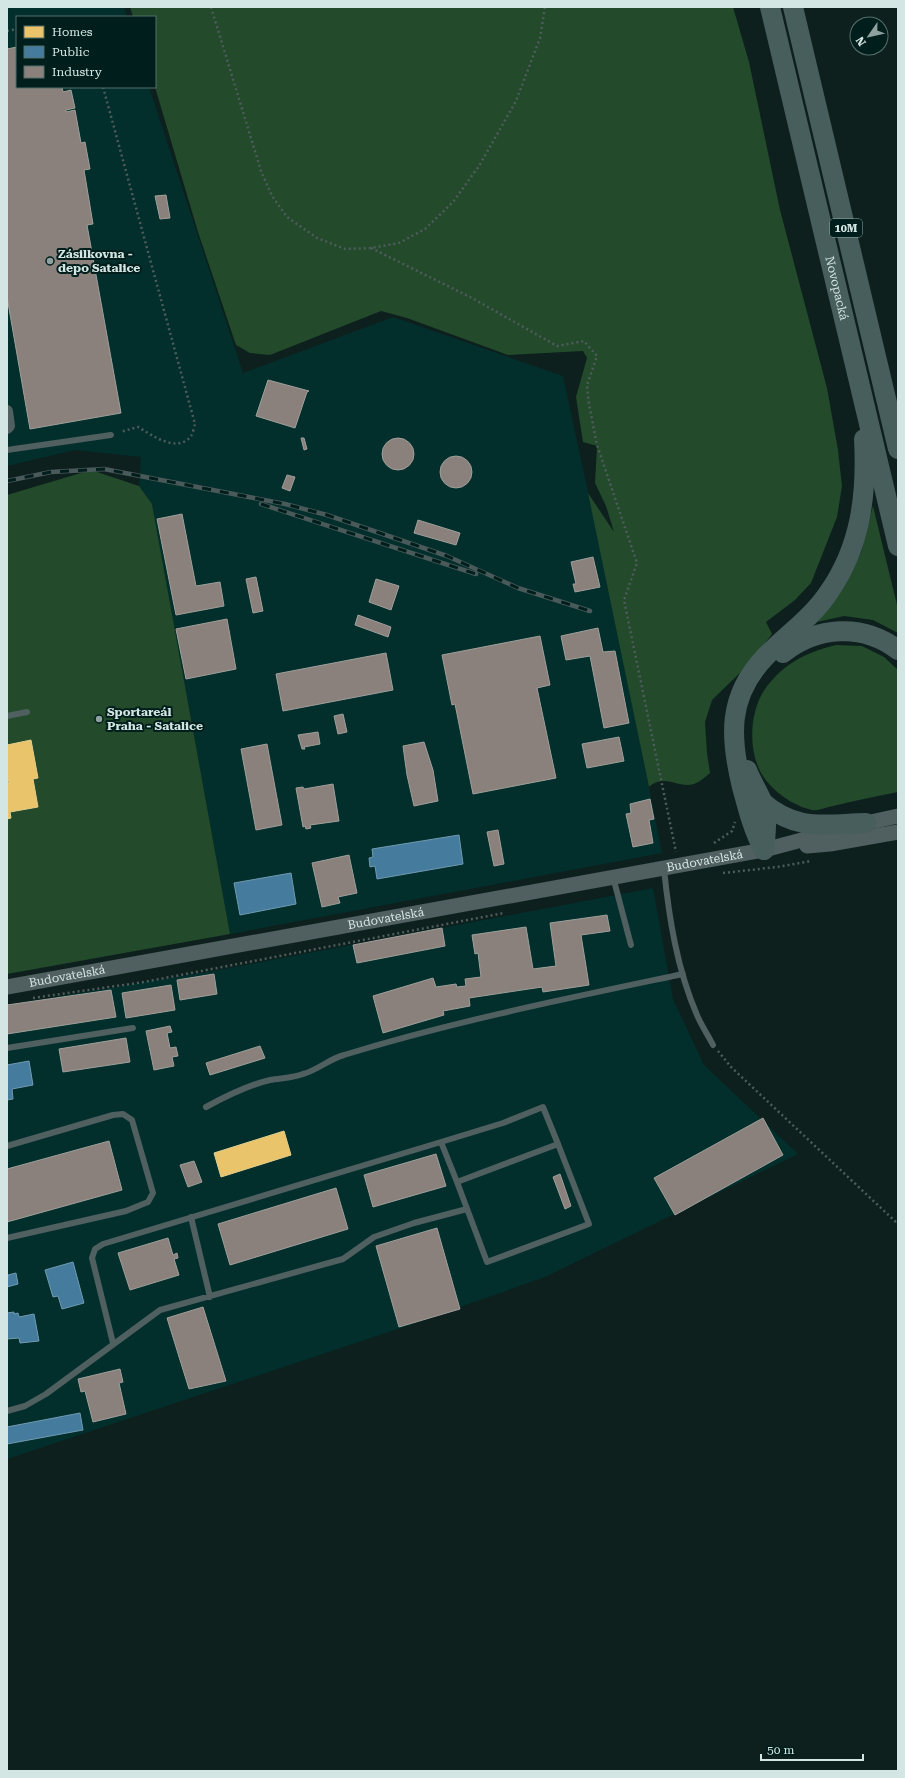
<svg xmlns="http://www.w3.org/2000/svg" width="905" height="1778" viewBox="0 0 905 1778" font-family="'Roboto Serif',serif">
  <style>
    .built { fill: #022f2b }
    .green { fill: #224a2b }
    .homes { fill: #e9c46a; stroke: #e3ce8e }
    .public { fill: #457b9d; stroke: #709bb2 }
    .industry { fill: #8a817c; stroke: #a09f9b }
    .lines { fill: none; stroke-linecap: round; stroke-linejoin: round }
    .path { stroke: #4e5c5c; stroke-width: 2.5; stroke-dasharray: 2 3; stroke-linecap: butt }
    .service { stroke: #505f5f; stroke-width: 6 }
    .minor { stroke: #505f5f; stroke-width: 12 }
    .tertiary { stroke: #505f5f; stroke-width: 15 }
    .trunk { stroke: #485e5d; stroke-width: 20 }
    .rail-casing { stroke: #4a595a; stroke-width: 4.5 }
    .rail { stroke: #001e1b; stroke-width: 3; stroke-dasharray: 9; stroke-linecap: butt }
    .poi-dot { fill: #8ea19e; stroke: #001e1b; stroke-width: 1.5 }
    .labels { text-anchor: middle; stroke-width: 4; stroke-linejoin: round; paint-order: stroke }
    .shield { fill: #001e1b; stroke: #94aaa7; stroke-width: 1 }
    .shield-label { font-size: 11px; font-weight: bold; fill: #d4e6e3 }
    .poi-label { font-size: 12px; font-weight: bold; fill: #d4e6e3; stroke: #001e1b; text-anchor: start }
    .street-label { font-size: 12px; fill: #d4e6e3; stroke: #001e1b }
  </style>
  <rect width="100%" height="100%" fill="#0d201e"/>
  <path class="built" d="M7,7h117l3,10h-110v70h132l94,286 150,-56 170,59 50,232 49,245 -432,81 -78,-430 -13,-18 2,-29 -66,-7 -68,16z
    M653,888l20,111 31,66 94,89 -253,123 -144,51 -394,131v-454l217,-36z"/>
  <path class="green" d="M130,7h603l16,55 31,148 47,178 11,62 4,36 -5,31 -26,66 -16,17 -29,22 6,12 -26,33 -34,33 -7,22 2,31 3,20c-5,4 -10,9 -16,11 -16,5 -29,-11 -45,3l-61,-294 26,39 -8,-26 -11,-23 2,-37 -14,-4 -7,-45 11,-39 -4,-7 -75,4 -101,-37 -26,-7 -111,44 -20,-2 -14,-8 -38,-113 -43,-145v-70h-22z
    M91,470l48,16 13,18 78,430 -223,40v-479z
    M873,506l25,103v24l-25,-13 -29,-4 -27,6 29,-39 15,-31z
    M836,645l26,1 22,11 14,13v122c-22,4 -44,9 -65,14 -6,1 -15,5 -21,4 -20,-4 -43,-21 -52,-39 -12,-24 -10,-60 5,-82 19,-26 40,-36 71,-44z"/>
  <path class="homes" d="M31,740l7,38 -5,1 5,28 -28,5 1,6 -4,1v-36h2l-2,-11v-27z
    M284,1131l7,24 -70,22 -7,-24z"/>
  <path class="public" d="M459,835l4,29 -86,15 -2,-13 -5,1 -1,-9 4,-1 -1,-8z
    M291,873l5,31 -56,11 -6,-32z
    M29,1061l4,24 -21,4 1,10 -6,1v-35z
    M73,1262l11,41 -22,6 -4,-13 -5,1 -8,-27z
    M16,1273l2,11 -11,3 1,-12z
    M14,1312v2l4,-1 1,4 15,-3 5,27 -19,2 -1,-5 -12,1v-26z
    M80,1413l3,17 -76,14v-17z"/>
  <path class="industry" d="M17,47v40h47h-2l1,5 8,-2 4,18 -9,2v2l9,-2 6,33 4,-1 5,27 -6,1 9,54 -6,1 34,188 -91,16 -23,-132v-248z
    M166,195l4,23 -10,1 -5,-23z
    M268,380l41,11 -2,1 -12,36 -39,-12z
    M382 454a16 16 0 1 1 32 0a16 16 0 1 1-32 0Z
    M301,438h3l3,11 -3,1z
    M440 472a16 16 0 1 1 32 0a16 16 0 1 1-32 0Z
    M287,475l8,2 -5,14 -8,-3z
    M182,514l14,72 24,-4 4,24 -48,9 -19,-96z
    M418,520l42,13 -4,12 -42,-12z
    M593,557l7,30 -25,5 -2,-8h3l-5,-22z
    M256,577l7,34 -10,2 -7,-34z
    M376,579l23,7 -8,24 -22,-8z
    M358,615l33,12 -3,10 -33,-12z
    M227,619l9,50 -50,10 -10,-50z
    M598,628l5,24 12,-1 14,72 -25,5 -14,-72 -24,4 -5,-24z
    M540,636l10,49 -13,3 19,90 -83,16 -18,-90 -3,1 -10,-50z
    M386,653l7,37 -110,21 -7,-37z
    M343,714l4,18 -9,2 -4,-18z
    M318,732l2,12 -16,3 1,2h-3l-4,-14z
    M619,737l5,24 -37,7 -5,-24z
    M424,742l9,28 5,31 -24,5 -7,-31 -4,-29z
    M267,744l15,81 -26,5 -15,-81z
    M333,784l6,37 -29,4 1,3 -5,1 -1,-3 -2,1 -7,-39 7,-1 1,2z
    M650,799l4,20 -5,1 4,23 -20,4 -7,-33 5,-1 -1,-9z
    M498,830l6,34 -10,2 -7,-34z
    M349,855l8,38 -19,4 2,6 -18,4 -10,-44z
    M607,915l3,16 -29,4 8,50 -46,7 -1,-5 -73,11 1,8 -27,5 1,4 -61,18 -10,-37 60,-18 3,9 20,-3 1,3 9,-1 -1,-7 16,-2 -3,-24 -3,1 -3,-19 54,-8 7,42 23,-3 -6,-43z
    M442,928l3,18 -88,17 -4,-18z
    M214,974l3,20 -37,6 -3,-20z
    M171,985l4,25 -49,8 -4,-25z
    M111,990l5,27 -109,17v-29z
    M170,1026l2,6 -5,1 3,15 6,-1 2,9 -6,1 2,9 -20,4 -8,-39z
    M126,1038l4,24 -67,10 -4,-23z
    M260,1046l5,12 -55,17 -4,-12z
    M763,1118l20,37 -108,60 -21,-37z
    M109,1141l13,49 -115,32v-53z
    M436,1154l10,32 -73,21 -9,-32z
    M194,1161l8,21 -14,5 -8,-22z
    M560,1174l11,32 -6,3 -12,-32z
    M336,1188l12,41 -118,36 -12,-41z
    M437,1228l23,81 -61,18 -23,-81z
    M168,1238l5,17 4,-2 1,5 -4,1 5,16 -49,15 -12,-37z
    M203,1307l23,74 -37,8 -22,-71z
    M120,1369l3,13 -4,1 7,31 -33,8 -8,-31 -4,1 -3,-13z"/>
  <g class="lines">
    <path class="path" d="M211,7l50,164 11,25 15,21 30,21 28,11 26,-1 28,-5 26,-14 28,-27 26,-36 37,-65 24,-63 5,-31
      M7,31l10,-2
      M103,87l92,337c-1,3 -2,9 -4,12 -14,18 -39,-1 -53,-9l-18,5
      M371,248l101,50 85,48 27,-5 13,15 -10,29 2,19 8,41 40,118 -13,37 52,252
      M714,843l18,-12 3,-9
      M723,873l54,-6 34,-6
      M33,998l111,-16 360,-69
      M718,1051l13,16 167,157"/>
    <path class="service" d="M7,450l104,-15
      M7,716l20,-4
      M664,869c5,49 13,100 33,146 4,10 11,20 16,30
      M613,877l18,68
      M7,1048l126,-20
      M206,1107c20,-11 42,-22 64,-27 11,-2 23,-2 33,-6 15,-4 26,-15 41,-19 111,-34 225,-57 339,-81
      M441,1142l16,40
      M558,1144l31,80 -102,38 -30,-80z
      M7,1146l106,-31 10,-1 9,6 21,73 -5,9 -22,9 -119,27
      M191,1217l19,80
      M113,1343l-21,-85 3,-9 8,-5 338,-102 62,-19 40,-16 15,37
      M7,1411l18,-5 21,-12 114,-84 183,-51 31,-22 40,-14 53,-14"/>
    <path class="minor" d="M7,411l2,15 -2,2"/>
    <g class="tertiary">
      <path d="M807,846l23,-2 68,-12"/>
      <path id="s1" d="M7,987l757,-137 102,-27 32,-7"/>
    </g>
    <g class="trunk">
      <path id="s2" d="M770,7l128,539"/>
      <path d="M793,7l105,442"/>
      <path d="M783,653c34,-27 80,-30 115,-3"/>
      <path d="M747,770c4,11 11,21 15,31 6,17 4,32 2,49"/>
      <path d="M761,801c35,31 62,23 105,22"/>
      <path d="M764,850c-11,-20 -16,-41 -22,-63 -12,-49 -15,-90 23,-130 21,-22 47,-39 64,-65 32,-46 38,-98 35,-153"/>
    </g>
    <g class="rail-casing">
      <path id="rail" d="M7,481l44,-9 53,-3 181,35 42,11 120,41 71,32 72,23
        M261,504l215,70"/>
    </g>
    <use href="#rail" class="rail"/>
  </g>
  <g class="poi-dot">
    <circle cx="50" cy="261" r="4"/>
    <circle cx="99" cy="719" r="4"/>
  </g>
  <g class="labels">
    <rect class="shield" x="830" y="219" width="32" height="18" rx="3"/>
    <g class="shield-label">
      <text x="846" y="232">10M</text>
    </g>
    <g class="poi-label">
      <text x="58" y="258">Zásilkovna -<tspan x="58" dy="14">depo Satalice</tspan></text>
      <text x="107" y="716">Sportareál<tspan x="107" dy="14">Praha - Satalice</tspan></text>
    </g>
    <g class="street-label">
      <text dy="4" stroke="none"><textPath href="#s2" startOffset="289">Novopacká</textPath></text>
      <text dy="4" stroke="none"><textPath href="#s1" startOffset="709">Budovatelská</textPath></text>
      <text dy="4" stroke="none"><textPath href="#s1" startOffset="385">Budovatelská</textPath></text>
      <text dy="4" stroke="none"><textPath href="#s1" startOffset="61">Budovatelská</textPath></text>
    </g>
  </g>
  <rect width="905" height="1778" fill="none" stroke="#d4e6e3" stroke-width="16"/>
  <rect x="16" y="16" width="140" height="72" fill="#001e1b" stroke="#556e6b"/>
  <rect x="24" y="26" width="20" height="12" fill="#e9c46a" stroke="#556e6b"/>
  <text x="52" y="36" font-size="12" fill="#d4e6e3">Homes</text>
  <rect x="24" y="46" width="20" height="12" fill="#457b9d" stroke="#556e6b"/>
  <text x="52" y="56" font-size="12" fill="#d4e6e3">Public</text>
  <rect x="24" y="66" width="20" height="12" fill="#8a817c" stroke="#556e6b"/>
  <text x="52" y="76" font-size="12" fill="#d4e6e3">Industry</text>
  <g transform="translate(869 36) rotate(236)"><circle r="19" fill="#001e1b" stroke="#556e6b"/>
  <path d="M0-3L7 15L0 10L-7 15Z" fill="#8ea19e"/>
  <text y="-6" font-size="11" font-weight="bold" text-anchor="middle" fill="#d4e6e3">N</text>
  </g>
  <path d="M761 1754v6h102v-6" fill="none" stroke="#d4e6e3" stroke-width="2"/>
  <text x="767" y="1754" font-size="12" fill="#d4e6e3" stroke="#001e1b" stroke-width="3" paint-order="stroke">50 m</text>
</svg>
